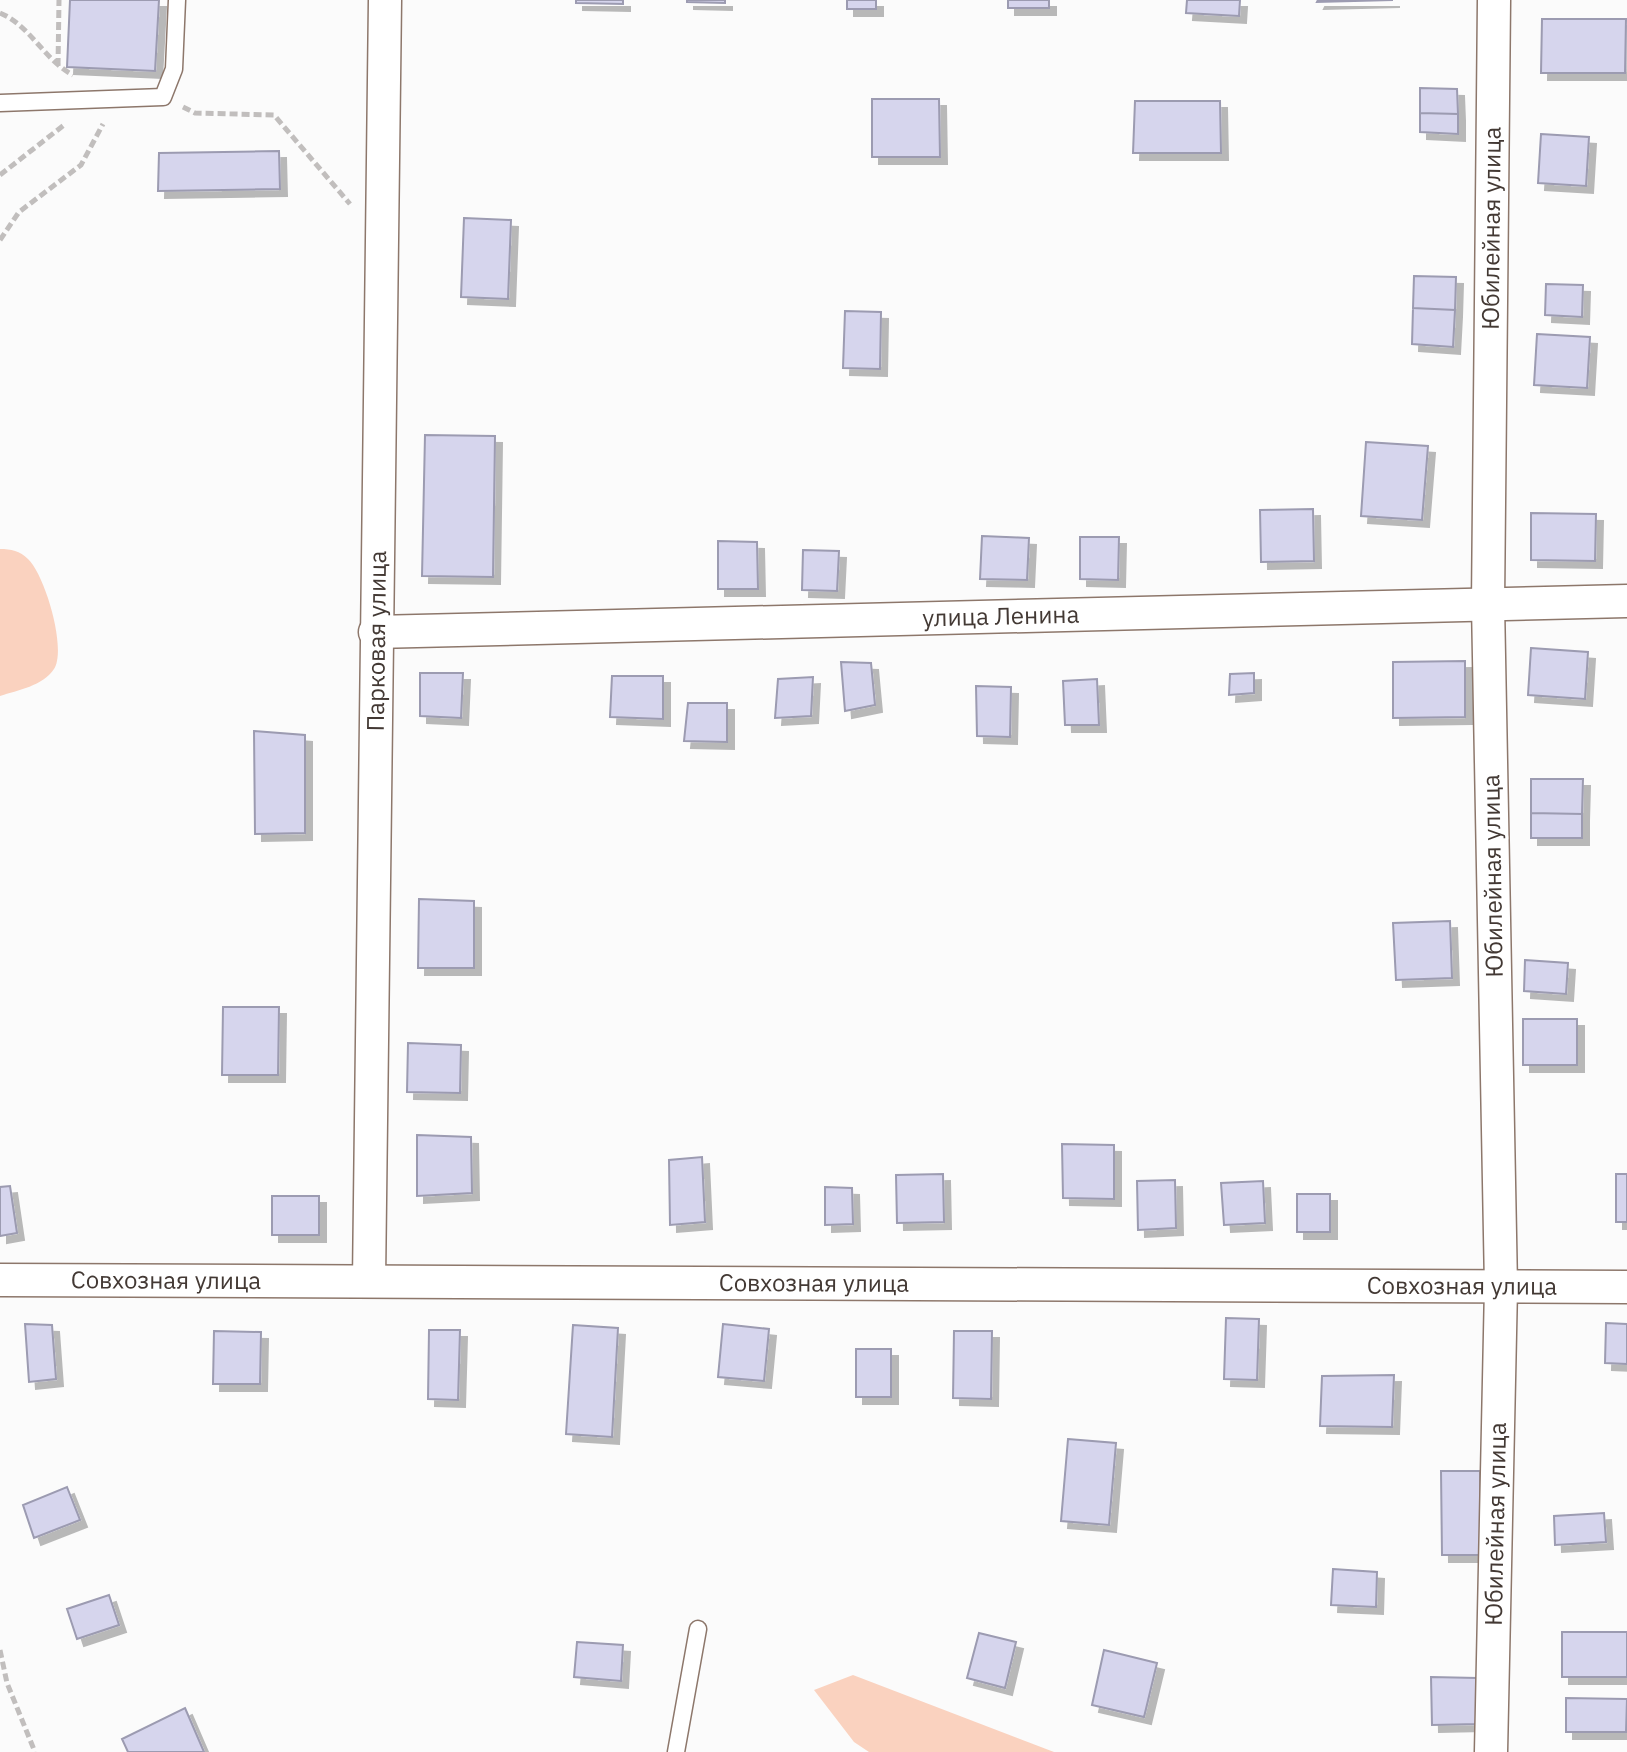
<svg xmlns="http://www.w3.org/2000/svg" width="1627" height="1752" viewBox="0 0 1627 1752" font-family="'IBM Plex Sans',sans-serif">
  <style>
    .green { fill: #fad2bf }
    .building { fill: #d6d5ed; stroke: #9c9bb1; stroke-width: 2; filter: url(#shadow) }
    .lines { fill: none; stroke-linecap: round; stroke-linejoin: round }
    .service-casing { stroke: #8d776b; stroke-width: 19 }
    .minor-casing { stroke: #8d776b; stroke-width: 35 }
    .path { stroke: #c1bebd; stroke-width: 5; stroke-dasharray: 8 4; stroke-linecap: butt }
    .service { stroke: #fff; stroke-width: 16 }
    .minor { stroke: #fff; stroke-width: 32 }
    .labels { text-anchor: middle; stroke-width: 6; stroke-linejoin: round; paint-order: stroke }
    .street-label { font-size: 24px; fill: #433934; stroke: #fff }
  </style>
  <defs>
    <filter id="shadow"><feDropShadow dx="7" dy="7" stdDeviation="0" flood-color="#0004"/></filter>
  </defs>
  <rect width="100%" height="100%" fill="#fbfbfb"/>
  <path class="green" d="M0,549c11,0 20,2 28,10 17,16 39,90 26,110 -11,17 -36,21 -54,27z
    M853,1675l201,77h-185l-15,-10 -40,-52z"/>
  <path class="building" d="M70,0h89l-4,71 -88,-4z
    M576,0h47v4l-47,-1z
    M687,0h38v3l-38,-1z
    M847,0h29v9h-29z
    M1008,0h41v8h-41z
    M1187,0h53l-1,16 -53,-3z
    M1318,0h75l-76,2z
    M1542,19h84l-1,54h-84z
    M1420,88l37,1 1,25 -38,-1z
    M872,99h67l1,58h-68z
    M1135,101h85l1,52h-88z
    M1420,113l38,1v20l-38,-2z
    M1541,134l48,3 -3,49 -48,-3z
    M279,151l1,38 -122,2 1,-38z
    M464,218l47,2 -3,79 -47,-2z
    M1414,276l42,1 -1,33 -42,-2z
    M1546,284l37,1 -1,32 -37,-2z
    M1413,308l42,2 -2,37 -41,-3z
    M845,311l36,1 -1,57 -37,-1z
    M1537,334l53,3 -3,51 -53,-3z
    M425,435l70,1 -2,141 -71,-1z
    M1366,442l62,4 -6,74 -61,-4z
    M1313,509l1,52 -53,1 -1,-52z
    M1531,513l65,1 -1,47 -64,-1z
    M982,536l47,2 -2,42 -47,-1z
    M1080,537h39l-1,43 -38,-1z
    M718,541l39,1 1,47h-40z
    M803,550l36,1 -2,40 -35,-1z
    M1531,648l57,4 -3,47 -57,-4z
    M1465,661v56l-72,1v-56z
    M841,662l30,1 4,42 -30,6z
    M420,673h43l-2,45 -41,-2z
    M1254,673v20l-25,2 1,-21z
    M612,676h51v43l-53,-2z
    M813,677l-2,39 -36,2 3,-39z
    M1097,679l2,46h-34l-2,-44z
    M976,686l35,1 -1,50 -33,-1z
    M688,703h39v39l-43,-1z
    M254,731l51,4v98l-50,1z
    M1531,779h52l-1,35 -51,-1z
    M1531,813l51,1v24h-51z
    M419,899l55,2v67h-56z
    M1450,921l2,57 -56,2 -3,-57z
    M1525,960l43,3 -2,31 -42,-3z
    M223,1007h56l-1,68h-56z
    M1523,1019h54v46h-54z
    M408,1043l53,2 -1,48 -53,-1z
    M417,1135l54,2 1,56 -55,3z
    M1062,1144l52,1v54l-51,-1z
    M702,1157l3,65 -35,3 -1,-65z
    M943,1174l1,48 -47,1 -1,-48z
    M1616,1174h11v48h-11z
    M1175,1180l1,48 -38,2 -1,-49z
    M1263,1181l2,42 -41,2 -3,-42z
    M10,1186l7,47 -17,3v-49z
    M825,1187l27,1 1,36 -28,1z
    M1297,1194h33v38h-33z
    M272,1196h47v39h-47z
    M1226,1318l33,1 -2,61 -33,-1z
    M1606,1323l21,1v40l-22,-1z
    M25,1324l27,1 4,54 -27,3z
    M723,1324l46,5 -5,52 -46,-4z
    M573,1325l45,3 -6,109 -46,-3z
    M429,1330h31l-2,70 -30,-1z
    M214,1331l47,1 -1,52h-47z
    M954,1331h38l-1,68 -38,-1z
    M856,1349h35v48h-35z
    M1394,1375l-2,52 -72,-1 2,-50z
    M1068,1439l48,4 -7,82 -48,-4z
    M1441,1471h39l1,84h-39z
    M67,1487l13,33 -46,18 -11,-33z
    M1604,1513l2,29 -51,3 -1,-29z
    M1333,1569l44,3 -1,35 -45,-2z
    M109,1595l10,30 -42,14 -10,-30z
    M1562,1632h65v45h-65z
    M979,1633l37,9 -11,46 -38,-10z
    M577,1642l46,3 -2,36 -47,-4z
    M1104,1650l53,13 -13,54 -52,-12z
    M1431,1677l46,1v46l-45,1z
    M1566,1698l61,1 -1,33h-60z
    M185,1708l19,44h-76l-6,-13z"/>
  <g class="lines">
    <g class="service-casing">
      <path id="service" d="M0,103l163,-6 11,-28 3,-69
        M676,1752l22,-123"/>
    </g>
    <g class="minor-casing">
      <g id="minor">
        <path id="s1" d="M375,632l1252,-31"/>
        <path id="s2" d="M0,1280l1627,7"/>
        <path id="s3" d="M369,1281l16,-1281"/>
        <path id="s4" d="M1491,1752l10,-465 -13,-683 6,-604"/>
      </g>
    </g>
    <path class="path" d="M0,13c30,12 44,47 73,62
      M58,66l1,-66
      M183,107l12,6 79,2 76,89
      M0,175l64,-50
      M0,240l19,-28 62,-47 22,-41
      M0,1650l7,33 28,69"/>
    <use href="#service" class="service"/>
    <use href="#minor" class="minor"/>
  </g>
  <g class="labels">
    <g class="street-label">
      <text dy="8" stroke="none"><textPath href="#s4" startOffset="1524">Юбилейная улица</textPath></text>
      <text dy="8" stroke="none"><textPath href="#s1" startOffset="626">улица Ленина</textPath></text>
      <text dy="8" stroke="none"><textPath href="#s3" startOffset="640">Парковая улица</textPath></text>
      <text transform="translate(1493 876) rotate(-91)" y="8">Юбилейная улица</text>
      <text dy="8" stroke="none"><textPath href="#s2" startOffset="166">Совхозная улица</textPath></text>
      <text dy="8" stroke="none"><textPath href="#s2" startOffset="814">Совхозная улица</textPath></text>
      <text dy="8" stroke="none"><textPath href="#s2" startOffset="1462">Совхозная улица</textPath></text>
      <text dy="8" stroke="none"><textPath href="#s4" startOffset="228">Юбилейная улица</textPath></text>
    </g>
  </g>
</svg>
